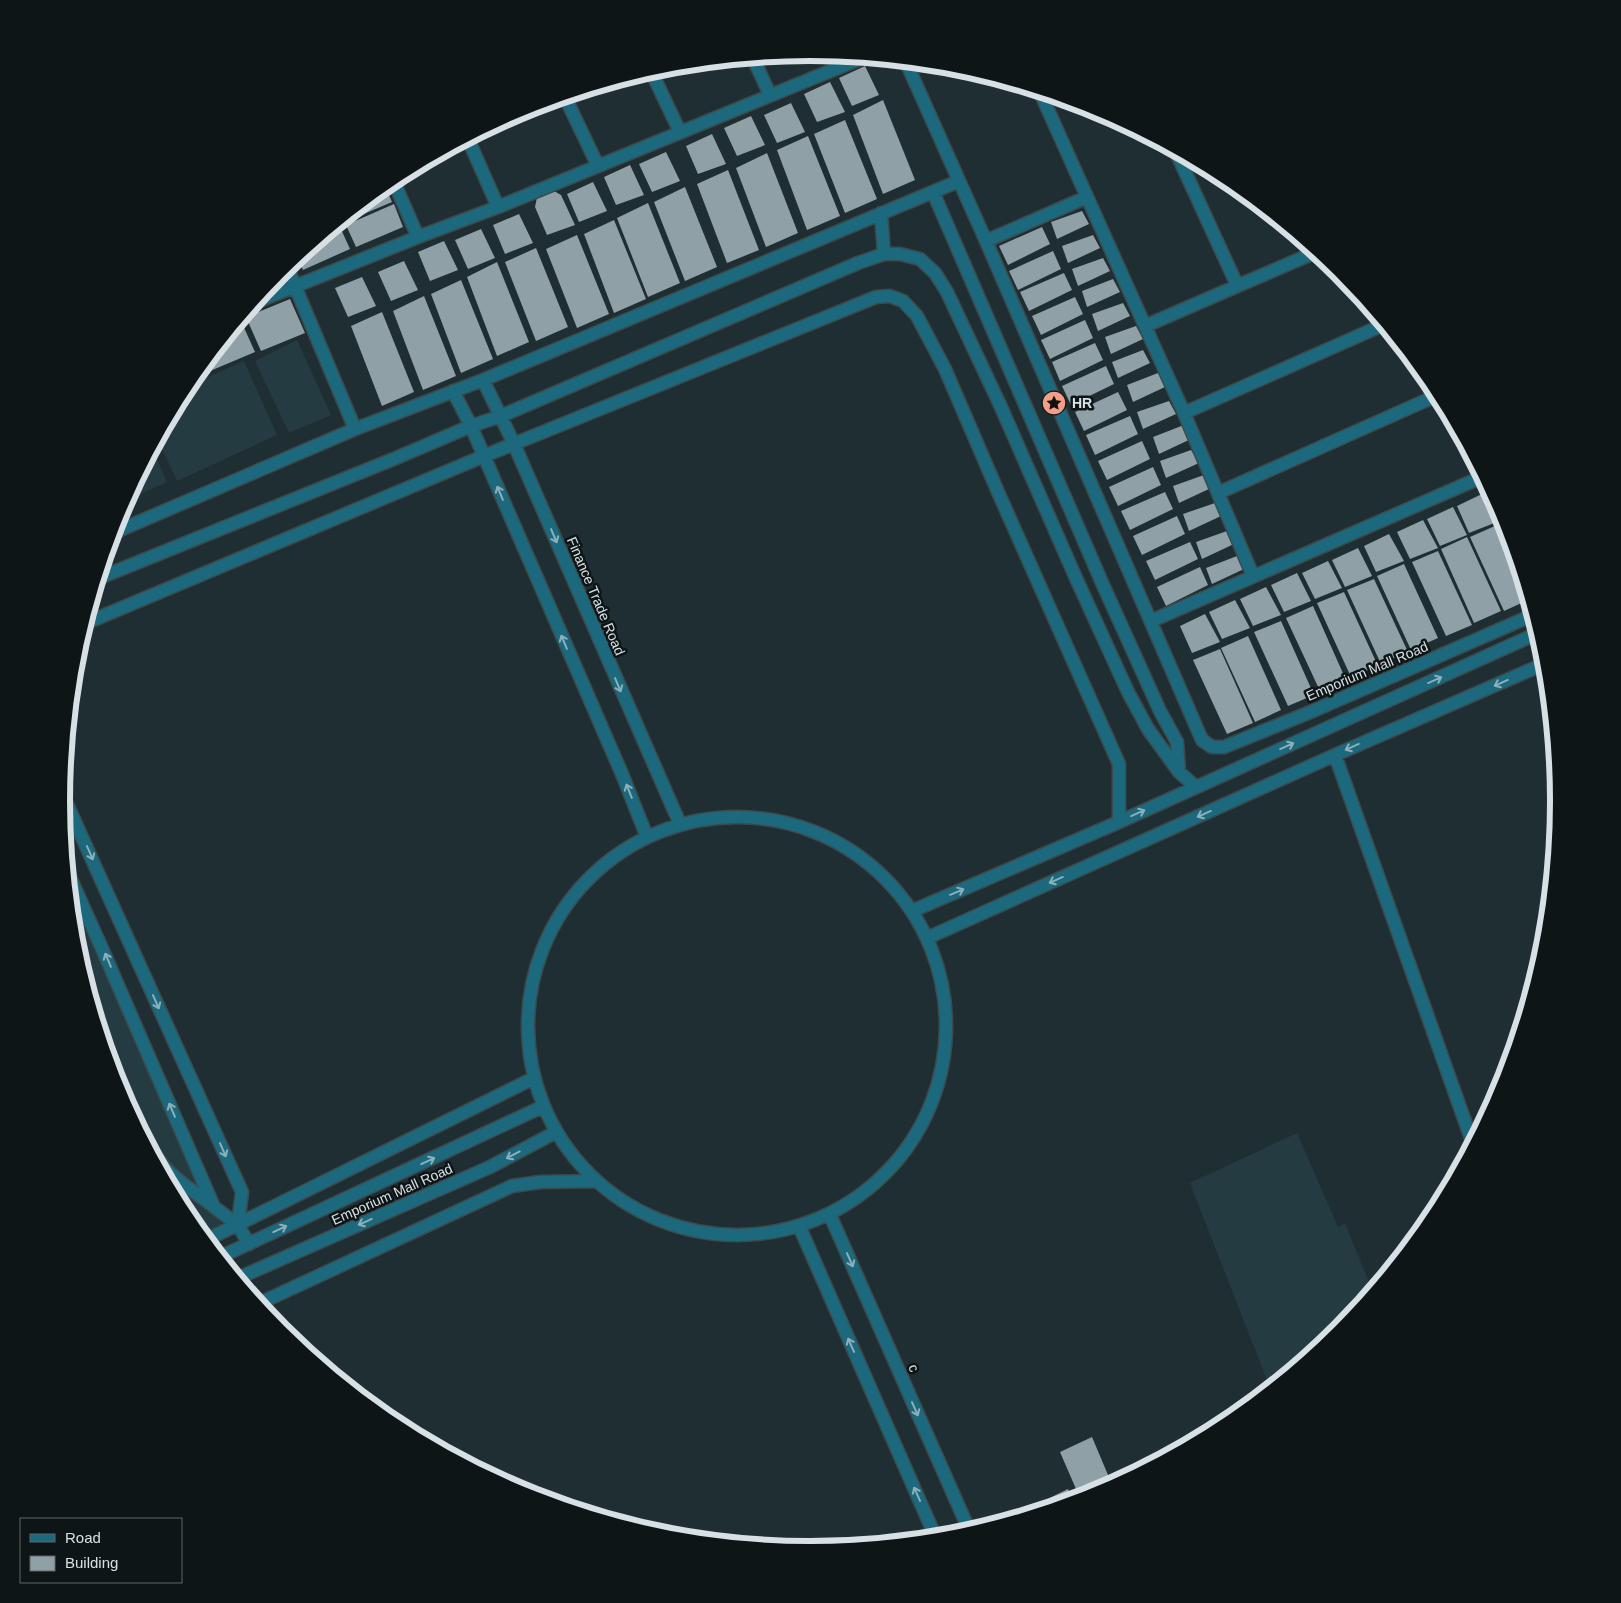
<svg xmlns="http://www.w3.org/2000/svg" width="1621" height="1603" viewBox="0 0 1621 1603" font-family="Arial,sans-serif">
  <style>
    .built { fill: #243b42 }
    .building { fill: #8fa0a6 }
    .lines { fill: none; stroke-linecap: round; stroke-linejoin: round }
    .minor-casing { stroke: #3c4a4e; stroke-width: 15 }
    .minor { stroke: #1c687c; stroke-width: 12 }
    .oneway { stroke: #8cb0ba }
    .labels { text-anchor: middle; stroke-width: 5; stroke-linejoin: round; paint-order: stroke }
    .poi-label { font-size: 14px; font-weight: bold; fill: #d7e0e4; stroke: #0e1517; text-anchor: start }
    .street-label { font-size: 14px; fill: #d7e0e4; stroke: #0e1517 }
    .rim { fill: none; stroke: #d7e0e4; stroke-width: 6 }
  </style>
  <rect width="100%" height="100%" fill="#1f2e32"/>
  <path class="built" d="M297,340l34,75 -42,18 -34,-72z
    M244,361l33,74 -100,46 -19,-41 30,-54z
    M153,450l14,32 -41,19z
    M71,898l155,335 -17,10 -21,-26 -70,-129 -42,-141z
    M1297,1133l41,94 7,-4 28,69 -33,39 -70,57 -80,-205z"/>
  <path class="building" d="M865,66l14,29 -27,11 -13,-28z
    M830,82l15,30 -28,10 -13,-28z
    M883,100l32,80 -32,14 -30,-79z
    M791,103l14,29 -28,11 -13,-28z
    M751,116l14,29 -28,11 -13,-28z
    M845,120l32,79 -32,14 -31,-79z
    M712,134l14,30 -28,10 -12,-28z
    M808,136l32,80 -33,14 -30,-80z
    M666,152l14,29 -28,11 -13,-28z
    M767,153l31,80 -32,14 -30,-79z
    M630,165l14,30 -28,10 -12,-28z
    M728,170l31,80 -32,13 -30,-79z
    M593,182l14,29 -28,11 -12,-28z
    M540,183l21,12 14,30 -28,10 -12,-28z
    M385,186l7,16 -47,20 -1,-2z
    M685,187l32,80 -32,14 -31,-79z
    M648,203l32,80 -32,14 -31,-79z
    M394,204l9,23 -47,20 -10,-22z
    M1082,211l7,13 -32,15 -6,-17z
    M519,214l14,29 -28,11 -12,-29z
    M614,220l32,79 -32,14 -30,-79z
    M340,227l10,22 -47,21 -5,-12 32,-27z
    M1042,227l8,17 -42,21 -9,-19z
    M481,229l14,29 -27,11 -13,-29z
    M577,235l32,79 -32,14 -31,-79z
    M1093,235l7,13 -32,15 -6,-17z
    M444,241l14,29 -28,11 -12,-29z
    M536,248l32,79 -32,14 -31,-79z
    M1053,251l8,18 -43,21 -9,-19z
    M1103,258l7,13 -32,15 -6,-17z
    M404,261l14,29 -27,11 -13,-29z
    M497,262l32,80 -32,14 -30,-79z
    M1064,273l8,17 -43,21 -9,-19z
    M362,277l14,29 -28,11 -13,-29z
    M1113,279l7,13 -33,15 -5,-16z
    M461,280l32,79 -32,14 -30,-79z
    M424,296l32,80 -33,14 -30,-79z
    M1075,297l8,17 -42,21 -9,-19z
    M290,299l15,34 -44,18 -15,-34z
    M1123,303l7,13 -32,15 -6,-17z
    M382,312l32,80 -32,14 -31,-80z
    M1085,320l8,18 -43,21 -9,-19z
    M241,321l14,31 -45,19 -3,-9z
    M1136,326l7,13 -32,15 -6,-17z
    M1095,343l8,17 -43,21 -8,-19z
    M1143,350l7,13 -32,15 -6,-16z
    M1106,366l8,18 -43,21 -9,-19z
    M1158,373l7,14 -32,15 -6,-17z
    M1118,392l9,18 -43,21 -9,-19z
    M1169,401l7,13 -33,15 -6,-17z
    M1130,416l8,18 -43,21 -9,-20z
    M1184,425l7,14 -32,15 -6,-17z
    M1142,441l8,18 -43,21 -9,-19z
    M1191,450l8,13 -33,15 -6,-17z
    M1153,467l8,18 -43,21 -9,-19z
    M1204,475l7,13 -32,15 -6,-17z
    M1490,491l13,27 -6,2 -12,-27z
    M1165,492l8,17 -43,21 -9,-19z
    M1482,494l15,28 -28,11 -12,-27z
    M1215,503l6,13 -32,15 -6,-17z
    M1453,507l14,28 -27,11 -13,-27z
    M1177,516l8,18 -43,21 -9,-19z
    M1423,520l15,28 -28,11 -13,-27z
    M1505,521l9,31h-1l-13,-28z
    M1497,525l26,58 5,17 -24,11 -34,-74z
    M1227,531l7,13 -32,15 -6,-17z
    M1389,534l15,27 -28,11 -12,-26z
    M1467,537l34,74 -27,12 -33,-74z
    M1190,542l8,17 -43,21 -9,-19z
    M1358,548l14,28 -27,11 -13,-27z
    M1438,551l34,74 -26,11 -34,-74z
    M1237,556l7,13 -32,15 -6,-16z
    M1328,561l14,27 -27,11 -13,-26z
    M1404,564l34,74 -27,12 -34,-74z
    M1200,567l8,18 -42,21 -9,-19z
    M1297,573l14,28 -27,11 -13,-27z
    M1374,579l34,73 -27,12 -34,-74z
    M1266,587l15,28 -28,11 -13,-27z
    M1344,592l34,74 -27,11 -34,-74z
    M1235,600l15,28 -28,11 -13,-27z
    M1313,606l33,74 -26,11 -34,-73z
    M1205,614l15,28 -28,11 -12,-27z
    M1281,621l33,74 -26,11 -34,-74z
    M1248,636l33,74 -26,12 -34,-74z
    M1220,649l33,74 -26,11 -34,-74z
    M1092,1437l19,45 -32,14 -19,-44z
    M1068,1489l6,12 -42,12 -3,-5z"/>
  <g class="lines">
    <g class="minor-casing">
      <path id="minor" d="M753,58l17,37
        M906,62l80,179 216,499 10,7h12l89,-36 220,-96
        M651,71l29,61
        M1040,92l144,321 69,163
        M565,97l33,69
        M468,139l30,68
        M1176,152l61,133
        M393,180l25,57
        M933,192l170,393 57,126 17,31 2,30
        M881,213l3,41
        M986,241l101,-44
        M287,267l68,162
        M256,302l162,-65 80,-30 364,-149
        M1145,326l171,-74
        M483,380l31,64 166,380
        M453,391l18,35 151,348 25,63
        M1184,413l199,-88
        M1218,493l220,-98
        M113,533l242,-104 128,-49 476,-199
        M99,578l297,-120 75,-32 30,-10 357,-153 26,-9h16l20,5 15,14 12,19 54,115 74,169 53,116 20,37 31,43 17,15
        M1151,621l331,-144
        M86,623l398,-167 392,-159 14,-1 13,5 14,15 28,53 53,123 121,272v58
        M1335,755l138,389
        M62,793l180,399 -4,33
        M528 1026a209 209 0 1 1 418 0a209 209 0 1 1-418 0Z
        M69,875l35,78 110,254 24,18 11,19
        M912,911l207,-89 419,-189
        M927,938l408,-183 211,-92
        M150,1147c16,28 38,40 63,59
        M830,1215l140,317
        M800,1228l136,310
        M206,1240l328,-162
        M220,1257l324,-151
        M238,1278l252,-111 66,-35
        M258,1304l254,-118 28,-4 55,-1"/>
    </g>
    <use href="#minor" class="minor"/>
  </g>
  <defs><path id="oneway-shaft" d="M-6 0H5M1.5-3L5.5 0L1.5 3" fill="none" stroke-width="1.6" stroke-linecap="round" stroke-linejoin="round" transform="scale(1.25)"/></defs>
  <g class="oneway">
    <use href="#oneway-shaft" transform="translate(500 493) rotate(-113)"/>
    <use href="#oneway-shaft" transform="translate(554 536) rotate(67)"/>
    <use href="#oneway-shaft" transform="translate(564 642) rotate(-113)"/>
    <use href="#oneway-shaft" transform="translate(1435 680) rotate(-24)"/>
    <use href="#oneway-shaft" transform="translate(1501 683) rotate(156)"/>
    <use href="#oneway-shaft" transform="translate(618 685) rotate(67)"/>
    <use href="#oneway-shaft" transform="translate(1287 746) rotate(-24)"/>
    <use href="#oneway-shaft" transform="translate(1352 747) rotate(156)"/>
    <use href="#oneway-shaft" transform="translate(629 791) rotate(-112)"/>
    <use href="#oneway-shaft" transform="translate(1138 813) rotate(-24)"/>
    <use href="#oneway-shaft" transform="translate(1204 814) rotate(156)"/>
    <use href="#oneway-shaft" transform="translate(90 853) rotate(66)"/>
    <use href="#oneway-shaft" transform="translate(1056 880) rotate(156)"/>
    <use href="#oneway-shaft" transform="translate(957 892) rotate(-23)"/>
    <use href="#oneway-shaft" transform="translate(108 960) rotate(-113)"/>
    <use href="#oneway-shaft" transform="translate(156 1002) rotate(66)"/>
    <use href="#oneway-shaft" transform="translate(172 1110) rotate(-113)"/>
    <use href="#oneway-shaft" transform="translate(223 1150) rotate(66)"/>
    <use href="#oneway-shaft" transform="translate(513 1155) rotate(152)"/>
    <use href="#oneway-shaft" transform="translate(428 1161) rotate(-25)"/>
    <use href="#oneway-shaft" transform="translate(365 1222) rotate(156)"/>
    <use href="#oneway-shaft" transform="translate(280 1229) rotate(-25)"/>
    <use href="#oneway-shaft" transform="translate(850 1260) rotate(66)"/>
    <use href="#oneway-shaft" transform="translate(851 1345) rotate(-114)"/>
    <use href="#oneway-shaft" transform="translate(915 1409) rotate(66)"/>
    <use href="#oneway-shaft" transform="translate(917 1494) rotate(-114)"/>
  </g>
  <defs>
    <g id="sight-disc" transform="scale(1.25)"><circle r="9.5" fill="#f49e87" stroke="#0e1517"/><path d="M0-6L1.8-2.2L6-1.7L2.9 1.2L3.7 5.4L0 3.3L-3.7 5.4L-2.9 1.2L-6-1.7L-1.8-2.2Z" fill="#111"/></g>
  </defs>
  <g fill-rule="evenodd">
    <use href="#sight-disc" x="1054" y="403"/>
  </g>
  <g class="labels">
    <g class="poi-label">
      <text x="1072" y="408">HR</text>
    </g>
    <g class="street-label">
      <text transform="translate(596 596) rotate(67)" y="5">Finance Trade Road</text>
      <text transform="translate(1367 671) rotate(-23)" y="5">Emporium Mall Road</text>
      <text transform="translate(392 1194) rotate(-24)" y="5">Emporium Mall Road</text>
      <text transform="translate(914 1368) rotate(66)" y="5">c</text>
    </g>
  </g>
  <path d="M0 0H1621V1603H0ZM70 801a740 740 0 1 1 1480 0a740 740 0 1 1-1480 0Z" fill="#0e1517" fill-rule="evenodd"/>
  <path class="rim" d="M70 801a740 740 0 1 1 1480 0a740 740 0 1 1-1480 0Z"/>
  <rect x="20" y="1518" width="162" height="65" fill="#0e1517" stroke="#5e6669"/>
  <rect x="30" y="1534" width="25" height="8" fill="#1c687c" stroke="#5e6669"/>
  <text x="65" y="1543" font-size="15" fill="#d7e0e4">Road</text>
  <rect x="30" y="1556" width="25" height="15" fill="#8fa0a6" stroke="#5e6669"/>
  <text x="65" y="1568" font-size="15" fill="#d7e0e4">Building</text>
</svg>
